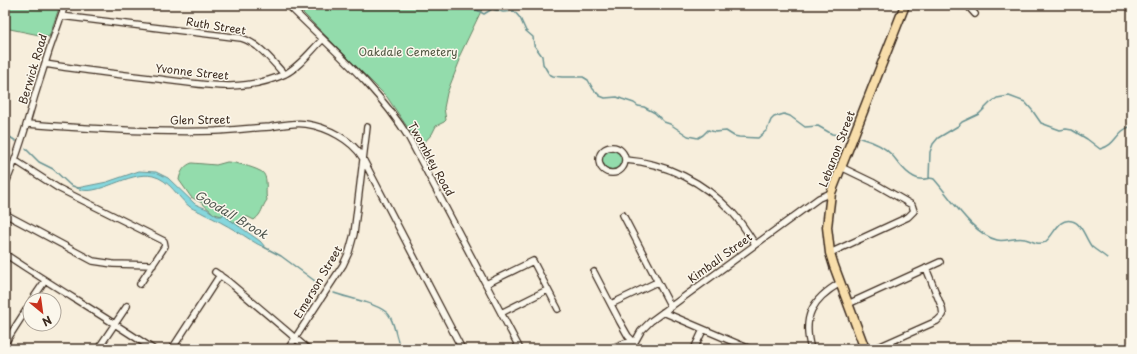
<svg xmlns="http://www.w3.org/2000/svg" width="1137" height="354" viewBox="0 0 1137 354" font-family="'Playpen Sans',sans-serif">
  <style>
    .green { fill: #93dcac; stroke: #678365 }
    .water { fill: #86d7dd; stroke: #689291 }
    .lines { fill: none; stroke-linecap: round; stroke-linejoin: round }
    .stream { stroke: #689291; stroke-width: 1.5 }
    .minor-casing { stroke: #3b2a1e; stroke-width: 8 }
    .highway-casing { stroke: #3b2a1e; stroke-width: 11 }
    .minor { stroke: #fbf7ec; stroke-width: 5.5 }
    .highway { stroke: #f8deab; stroke-width: 8 }
    .labels { text-anchor: middle; stroke-width: 3; stroke-linejoin: round; paint-order: stroke }
    .street-label { font-size: 11px; fill: #3b2a1e; stroke: #fbf7ec }
    .park-label { font-size: 11px; fill: #515642; stroke: #fbf7ec }
    .water-label { font-size: 12px; font-style: italic; fill: #4e554e; stroke: #fbf7ec }
  </style>
  <rect width="100%" height="100%" fill="#f7eedc"/>
  <filter id="ink" filterUnits="userSpaceOnUse"><feTurbulence type="fractalNoise" baseFrequency=".025" numOctaves="2"/><feDisplacementMap in="SourceGraphic" scale="8" xChannelSelector="R" yChannelSelector="G"/><feConvolveMatrix kernelMatrix="1 2 1 2 8 2 1 2 1" color-interpolation-filters="sRGB"/></filter>
  <g filter="url(#ink)">
    <path class="green" d="M5,5h55l-11,32 -44,-9z
      M295,5h189l-25,52 1,3 -13,33 -3,15 2,12 -2,2 -8,4 -4,8 -12,13h-2v-4l-31,-46z
      M601 160a11 11 0 1 1 22 0a11 11 0 1 1-22 0Z
      M227,162c7,0 26,5 33,9 4,1 6,7 6,10 1,7 -1,12 1,19 -6,8 -4,13 -13,20l-6,-3h-3l-6,9 -13,-9 1,-8 -5,7 -8,-2 -12,-11 -11,-6 -12,-17c1,-8 6,-15 13,-17l24,2z"/>
    <path class="water" d="M139,171l17,1 12,6 27,26 12,5 10,7h5l6,-8 -3,7 1,2 34,24 6,7c-11,-4 -20,-12 -30,-17 -10,-6 -21,-12 -32,-17 -5,-3 -9,-4 -14,-7 -13,-10 -20,-27 -37,-31 -24,-6 -57,23 -76,12l30,-6z"/>
    <g class="lines">
      <path class="stream" d="M465,5l3,4 9,1 7,4 8,-5 11,3 11,-1 6,7 6,13 7,6 1,8 8,11 1,8 6,10 4,2 9,1h21l5,3 5,9 7,7 5,2 12,-1 5,2 12,4 4,3 6,1 11,6 9,9 6,2 18,12 10,2 5,-3 5,-5 7,2 11,-1 8,5 5,1 19,1 9,-8 4,-10 3,-3 10,-3 6,2 15,11 13,-1 14,8 12,2
        M5,134l11,7
        M860,138c11,3 24,8 32,17 7,8 12,17 22,22 10,6 13,-1 20,2 17,19 38,55 63,61 8,2 18,-3 28,-1 6,1 13,7 20,3 9,-6 13,-25 27,-21 10,2 14,19 20,26 5,4 10,7 15,11
        M26,149l13,13 14,7 17,16 8,3
        M929,178l1,-26 3,-8 5,-6 20,-12 4,-4 17,-8 11,-11 7,-5 12,-2 16,6 7,8 9,13 19,7 6,-1 6,1 15,9 13,10c17,-4 15,-18 32,-23
        M264,247l17,9 38,28
        M334,293c13,5 47,11 55,22 5,7 6,18 9,26"/>
      <g class="minor-casing">
        <path id="minor" d="M288,5c42,42 89,81 121,133l111,211
          M967,5l8,9
          M61,16l180,22c19,6 30,22 43,36
          M45,64c35,6 70,10 105,14 47,5 89,17 135,-4 14,-7 26,-23 37,-34
          M27,124c63,5 126,9 189,7 18,-1 36,-3 54,-4 12,-2 25,-5 36,-3 21,3 46,16 56,33l100,192
          M599 160a13 13 0 1 1 26 0a13 13 0 1 1-26 0Z
          M626,160c40,3 78,22 106,52 9,10 16,21 23,32
          M16,161l42,27 106,53 1,5 -25,38
          M5,185c13,-29 21,-59 30,-90 9,-30 19,-60 30,-90
          M5,214l88,47 20,3 40,1
          M623,215l48,92
          M830,253l78,-36 6,-6 -2,-6 -40,-23 -31,-15
          M5,254c49,33 99,62 148,95
          M215,272l14,10 79,67
          M594,272l26,50 8,14 6,6
          M486,284l47,-23 25,48
          M32,300l13,-19
          M611,304l46,-22
          M848,304l92,-42
          M663,312l87,37
          M501,313l46,-23
          M5,343l25,-39
          M98,349l29,-43
          M172,349l48,-74
          M288,349l55,-84 6,-13 5,-18 13,-107
          M609,349l16,-6 9,-1
          M631,349l10,-18 10,-10 168,-123 12,-5
          M694,349l9,-19
          M811,349c-9,-32 1,-50 29,-66
          M874,349l63,-28 6,-6 -1,-7 -16,-40"/>
      </g>
      <g class="highway-casing">
        <path id="highway" d="M865,349l-31,-83 -4,-13 -3,-26 4,-34 74,-188"/>
      </g>
      <use href="#minor" class="minor"/>
      <use href="#highway" class="highway"/>
    </g>
  </g>
  <g class="labels">
    <g class="street-label">
      <text transform="translate(216 26) rotate(9)" y="4">Ruth Street</text>
      <text transform="translate(33 69) rotate(-73)" y="4">Berwick Road</text>
      <text transform="translate(192 72) rotate(6)" y="4">Yvonne Street</text>
      <text transform="translate(200 120) rotate(-1)" y="4">Glen Street</text>
      <text transform="translate(837 149) rotate(-69)" y="4">Lebanon Street</text>
      <text transform="translate(431 159) rotate(61)" y="4">Twombley Road</text>
      <text transform="translate(720 258) rotate(-36)" y="4">Kimball Street</text>
      <text transform="translate(318 282) rotate(-59)" y="4">Emerson Street</text>
    </g>
    <g class="park-label">
      <text x="408" y="56">Oakdale Cemetery</text>
    </g>
    <g class="water-label">
      <text transform="translate(231 215) rotate(31)" y="4">Goodall Brook</text>
    </g>
  </g>
  <rect width="1137" height="354" fill="none" stroke="#fbf7ec" stroke-width="20"/>
  <rect x="10" y="10" width="1117" height="334" fill="none" stroke="#3b2a1e" stroke-width="1.5" filter="url(#ink)"/>
  <g transform="translate(42 312) rotate(151)"><circle r="19" fill="#fbf7ec" stroke="#aea59a"/>
  <path d="M0-3L7 15L0 10L-7 15Z" fill="#c8321e"/>
  <text y="-6" font-size="11" font-weight="bold" text-anchor="middle" fill="#3b2a1e">N</text>
  </g>
</svg>
